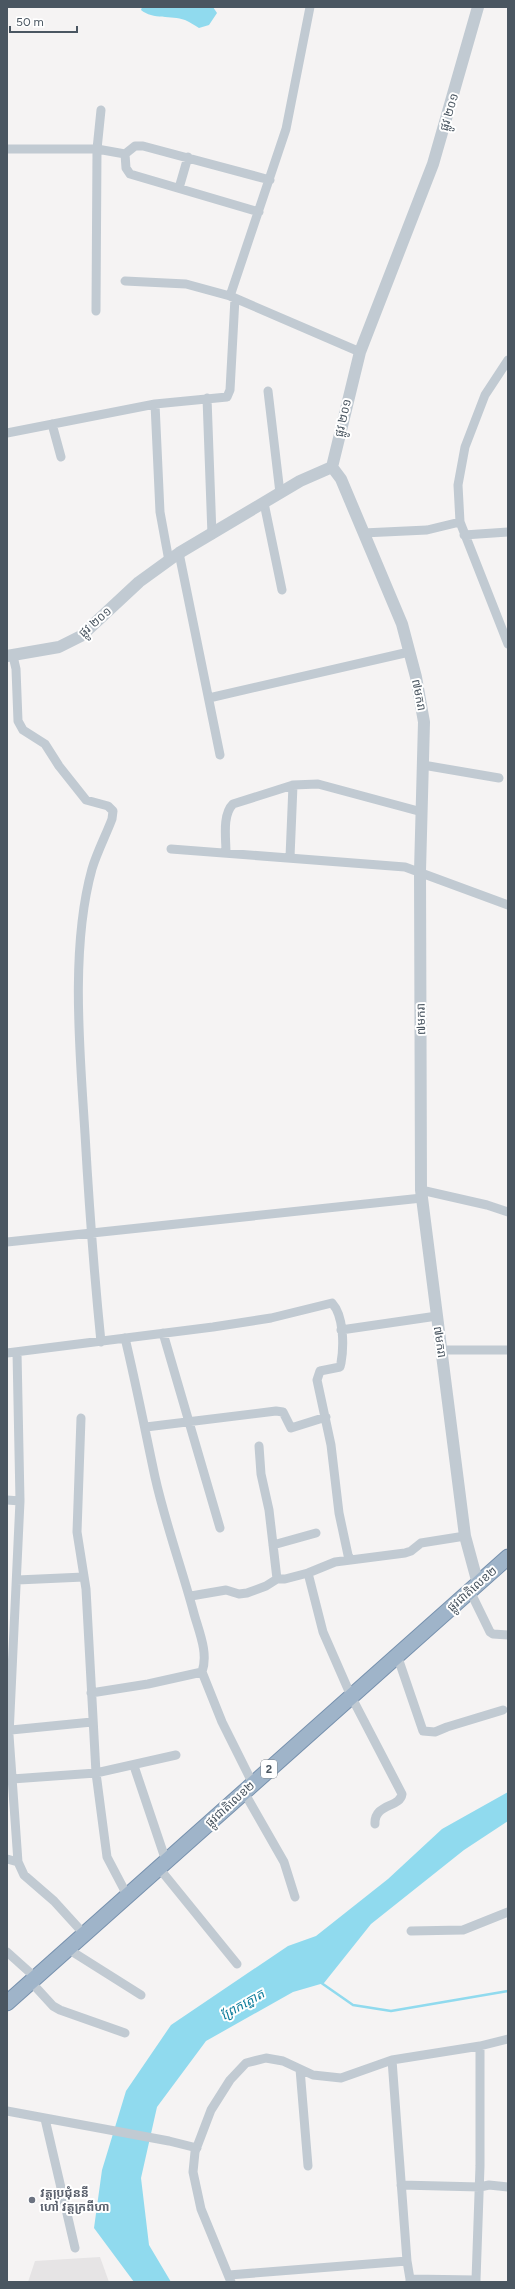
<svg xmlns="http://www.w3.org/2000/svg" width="515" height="2289" viewBox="0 0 515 2289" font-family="Figtree,'Noto Sans Khmer',sans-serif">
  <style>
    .education { fill: #e6e4e5 }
    .water { fill: #90daee }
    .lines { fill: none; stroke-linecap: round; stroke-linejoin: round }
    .stream { stroke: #90daee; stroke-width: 2.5 }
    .trunk-casing { stroke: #7690ad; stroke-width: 17 }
    .minor { stroke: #c1cad2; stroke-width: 9 }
    .tertiary { stroke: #c1cad2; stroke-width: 12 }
    .trunk { stroke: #9fb4c9; stroke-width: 15 }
    .worship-dot { fill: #6b7280; stroke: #fff; stroke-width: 1.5 }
    .labels { text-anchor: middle; stroke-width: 4; stroke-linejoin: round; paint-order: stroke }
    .shield { fill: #fff; stroke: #808990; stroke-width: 1 }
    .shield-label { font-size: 11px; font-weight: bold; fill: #4a5661 }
    .street-label { font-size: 12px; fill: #4a5661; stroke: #fff }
    .worship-label { font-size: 12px; font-weight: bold; fill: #5b616d; stroke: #fff; text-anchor: start }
    .water-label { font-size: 13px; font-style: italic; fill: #0c7c9b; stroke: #fff }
  </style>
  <rect width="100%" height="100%" fill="#f5f3f3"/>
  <path class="education" d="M100,2257l9,25h-81l7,-21z"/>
  <path class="water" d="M142,7h71l4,6 -8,12 -10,3c-5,-3 -9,-6 -14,-8 -14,-5 -32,0 -44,-10z
    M508,1792v29l-44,29 -93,74 -47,59 -31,9 -87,49 -49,66 -16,71 8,67 22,37h-37l-40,-54 8,-58 24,-79 45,-66 117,-79 28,-10 72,-57 54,-50z"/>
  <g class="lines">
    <path class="stream" d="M320,1982l33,23 38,6 117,-20"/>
    <g class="trunk-casing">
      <path id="trunk" d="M7,2003l501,-446"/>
    </g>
    <path class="minor" d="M7,149h90l28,5 1,14 4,6 129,38
      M125,154l10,-8h8l127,34
      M179,188l9,-31
      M125,281l61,3 44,12 130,56
      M230,296l56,-167 24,-122
      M96,311l1,-162 4,-39
      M508,360l-23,35 -20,52 -7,38 2,37 48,122
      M268,391l12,102
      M207,398l5,137
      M155,404l5,108 9,49
      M52,424l9,33
      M7,433l148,-29 72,-7 3,-7 5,-92
      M264,503l18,87
      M363,533l64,-3 33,-8
      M464,535l44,-3
      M179,553l41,202
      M13,656l3,13 2,52 5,9 22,14 14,22 27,34 22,6 5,5 -1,8c-6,16 -15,33 -20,50 -22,79 -12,184 -7,265 4,70 9,139 16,208
      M209,698l200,-46
      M423,765l76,13
      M171,849l234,18 103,38
      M226,853c0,-15 -4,-38 7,-49l60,-19
      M290,857l3,-72 25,-1 104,28
      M421,1190l66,15 21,7
      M7,1242l415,-44
      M341,1330l96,-14
      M163,1333l57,195
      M125,1338c11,46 20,92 30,139 10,45 26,89 38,133 5,20 16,42 9,62l20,50 31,62
      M441,1350h67
      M17,1352l3,149 -11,234 9,127 6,13 30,26 30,33
      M7,1353l206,-26 58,-9 61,-15c12,13 12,43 9,60l-1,4 -20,4 -3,9 14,65 8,68 9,42 3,5
      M81,1418l-4,114 9,57 10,184 11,84 20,38
      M146,1427l130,-16 7,1 8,16 35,-11
      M259,1446l2,28 8,36 8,69
      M7,1500l13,1
      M273,1545l43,-12
      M308,1573l15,59 28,64 51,98c-2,14 -28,9 -27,30
      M17,1580l67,-3
      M470,1591l20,41 3,2 15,1
      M191,1596l35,-6 13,4 8,-1 19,-7 11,-7h8l23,-6 27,-11 70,-9 6,-2 10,-8 44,-7
      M397,1655l26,76 12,1 12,-5 56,-17
      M91,1693l57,-9 54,-12
      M11,1730l81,-8
      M134,1766l32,95
      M12,1779l84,-6 80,-18
      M244,1792l40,70 11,35
      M7,1859l11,3
      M159,1868l78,96
      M411,1931l52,-1 45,-18
      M68,1949l73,46
      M7,1952l29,26
      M31,1982l22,24 7,4 65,23
      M392,2060l15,201 3,18
      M300,2069l8,97
      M7,2111l162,30 28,7
      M45,2119l30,129
      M401,2185l79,2 9,-2 19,2
      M229,2275l178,-14
      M476,2280l4,-114v-120
      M231,2282l-30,-73 -8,-37 2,-20 16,-42 19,-30 16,-17 20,-5 17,3 30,14 28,3 51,-18 88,-14 28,-7
      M410,2282v-3l66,1v2"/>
    <path class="tertiary" d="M332,467l9,12 61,145 14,53 8,45 -4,149 1,319 44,346 13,48
      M7,656l52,-9 22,-11 58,-54 40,-29 121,-72 32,-14 28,-115 73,-188 45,-157"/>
    <use href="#trunk" class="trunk"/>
  </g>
  <circle class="worship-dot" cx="32" cy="2200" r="4"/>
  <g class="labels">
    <rect class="shield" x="261" y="1760" width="16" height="18" rx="3"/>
    <g class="shield-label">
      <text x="269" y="1773">2</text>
    </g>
    <g class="street-label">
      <text transform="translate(449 112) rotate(-73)" y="4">ផ្លូវ ២០១</text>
      <text transform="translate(343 418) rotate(-77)" y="4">ផ្លូវ ២០១</text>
      <text transform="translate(95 622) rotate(-41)" y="4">ផ្លូវ ២០១</text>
      <text transform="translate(419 695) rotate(79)" y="4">៧មករា</text>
      <text transform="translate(421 1019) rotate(-91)" y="4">៧មករា</text>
      <text transform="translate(440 1342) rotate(82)" y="4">៧មករា</text>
      <text transform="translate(472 1589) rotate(-41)" y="4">ផ្លូវជាតិលេខ២</text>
      <text transform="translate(230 1804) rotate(-42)" y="4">ផ្លូវជាតិលេខ២</text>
    </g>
    <g class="worship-label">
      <text x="40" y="2197">វត្តប្រជុំននី<tspan x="40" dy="14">ហៅ វត្តក្រពីហា</tspan></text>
    </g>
    <g class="water-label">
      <text transform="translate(242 2004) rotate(-30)" y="5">ព្រែកត្នោត</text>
    </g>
  </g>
  <rect width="515" height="2289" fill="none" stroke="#4a5661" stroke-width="16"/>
  <path d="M10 26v6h67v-6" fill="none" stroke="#4a5661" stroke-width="2"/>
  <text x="16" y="26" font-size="12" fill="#4a5661" stroke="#ffffff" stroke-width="3" paint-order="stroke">50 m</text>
</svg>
